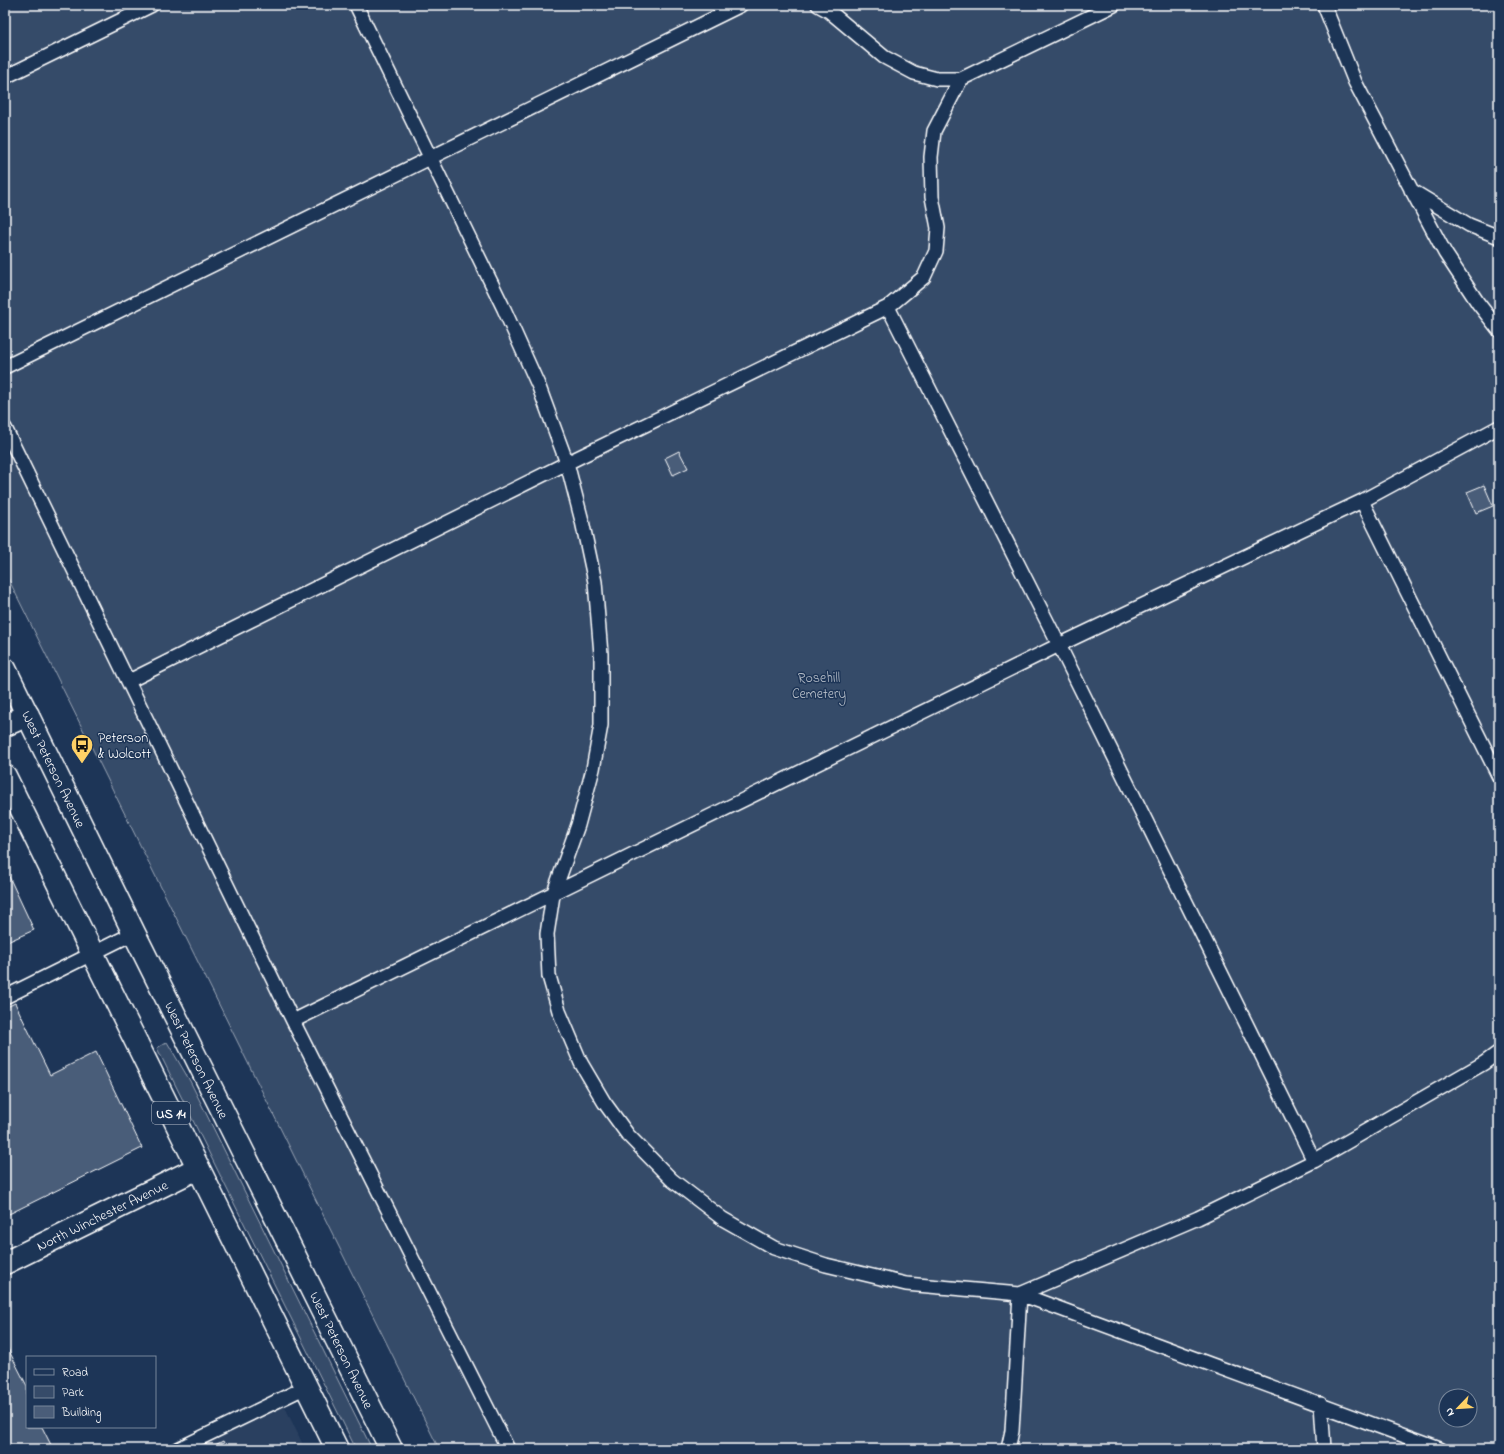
<svg xmlns="http://www.w3.org/2000/svg" width="1504" height="1454" viewBox="0 0 1504 1454" font-family="'Indie Flower',sans-serif">
  <style>
    .built { fill: #2a4161 }
    .green { fill: #364b69; stroke: #9aa5b4; fill-rule: evenodd }
    .building { fill: #4a5d79; stroke: #fff }
    .lines { fill: none; stroke-linecap: round; stroke-linejoin: round }
    .lane-casing { stroke: #fff; stroke-width: 16 }
    .street-casing { stroke: #fff; stroke-width: 25 }
    .primary-casing { stroke: #fff; stroke-width: 25 }
    .lane { stroke: #1d3557; stroke-width: 13 }
    .street { stroke: #1d3557; stroke-width: 22 }
    .primary { stroke: #1d3557; stroke-width: 22 }
    .labels { text-anchor: middle; stroke-width: 3; stroke-linejoin: round; paint-order: stroke }
    .shield { fill: #1d3557; stroke: #bbc2cd; stroke-width: 1 }
    .shield-label { font-size: 13px; font-weight: bold; fill: #fff }
    .park-label { font-size: 14px; fill: #b9c0ca; stroke: #1d3557 }
    .poi-label { font-size: 14px; fill: #fff; stroke: #1d3557; text-anchor: start }
    .street-label { font-size: 14px; fill: #fff; stroke: #1d3557 }
  </style>
  <rect width="100%" height="100%" fill="#1d3557"/>
  <filter id="ink" filterUnits="userSpaceOnUse"><feTurbulence type="fractalNoise" baseFrequency=".025" numOctaves="2"/><feDisplacementMap in="SourceGraphic" scale="8" xChannelSelector="R" yChannelSelector="G"/><feConvolveMatrix kernelMatrix="1 2 1 2 8 2 1 2 1" color-interpolation-filters="sRGB"/></filter>
  <g filter="url(#ink)">
    <path class="built" d="M283,1403l22,46h-116z"/>
    <path class="green" d="M5,5h1494v1444h-1060l-434,-877zM1446,1396h24v24h-24z
      M167,1042l23,39 182,368h-16l-199,-401z"/>
    <path class="building" d="M679,451l9,17 -15,7 -8,-17z
      M1484,485l9,21 -17,7 -9,-21z
      M5,868l29,62 -29,13z
      M15,1003l35,72 46,-23 46,96 -137,68v-208z
      M5,1343l22,43v41h15l11,22h-48z
      M223,1441l4,8h-20z"/>
    <g class="lines">
      <g class="lane-casing">
        <path id="lane" d="M356,5l148,304 35,78 28,76 15,58 13,61 6,72v71l-8,44 -15,56 -25,70 -6,39 2,42 10,35 22,52 23,39 24,33 44,45 51,39 51,29 52,17 80,19 114,10 178,-76 116,-57 170,-98 15,-11
          M818,5l11,6 55,46 30,16 23,6h24
          M1114,5l-153,74 -27,52 -3,26 1,40 6,31 -2,23 -12,26 -36,30 171,338 255,516
          M1324,5l31,77 56,107 34,64 33,50 21,27
          M5,77l147,-72
          M1411,190l58,35 30,12
          M5,367l736,-362
          M5,428l288,593 215,428
          M1362,501l137,276
          M129,681l438,-218 321,-156
          M5,997l129,-64
          M293,1021l766,-376 303,-144 137,-74
          M1321,1404l3,45
          M178,1449l128,-62
          M1008,1449l4,-18 8,-137 420,155"/>
      </g>
      <g class="street-casing">
        <path id="street" d="M5,725l23,-10
          M5,1263l193,-95"/>
      </g>
      <g class="primary-casing">
        <path id="primary" d="M5,669l129,264 257,516
          M5,776l332,673"/>
      </g>
      <use href="#lane" class="lane"/>
      <use href="#street" class="street"/>
      <use href="#primary" class="primary"/>
    </g>
  </g>
  <defs>
    <g id="bus-pin" transform="scale(1.15)"><path d="M0 17L-7.5 6A9.5 9.5 0 1 1 7.5 6Z" fill="#ffd166" stroke="#1d3557"/><path d="M-5-6H5V4H4V6H2V4H-2V6H-4V4H-5ZM-3.5-4V0h7V-4ZM-3.5 1.2v1.5H-2V1.2ZM2 1.2v1.5H3.5V1.2Z" fill="#111"/></g>
  </defs>
  <g fill-rule="evenodd">
    <use href="#bus-pin" x="82" y="745"/>
  </g>
  <g class="labels">
    <rect class="shield" x="152" y="1102" width="38" height="22" rx="3"/>
    <g class="shield-label">
      <text x="171" y="1118">US 14</text>
    </g>
    <g class="park-label">
      <text x="819" y="682">Rosehill<tspan x="819" dy="16">Cemetery</tspan></text>
    </g>
    <g class="poi-label">
      <text x="98" y="742">Peterson<tspan x="98" dy="16">&amp; Wolcott</tspan></text>
    </g>
    <g class="street-label">
      <text transform="translate(54 769) rotate(64)" y="5">West Peterson Avenue</text>
      <text transform="translate(197 1060) rotate(64)" y="5">West Peterson Avenue</text>
      <text transform="translate(102 1215) rotate(-26)" y="5">North Winchester Avenue</text>
      <text transform="translate(342 1350) rotate(64)" y="5">West Peterson Avenue</text>
    </g>
  </g>
  <rect width="1504" height="1454" fill="none" stroke="#1d3557" stroke-width="20"/>
  <rect x="10" y="10" width="1484" height="1434" fill="none" stroke="#fff" stroke-width="1.5" filter="url(#ink)"/>
  <rect x="26" y="1356" width="130" height="72" fill="#1d3557" stroke="#77869a"/>
  <rect x="34" y="1369" width="20" height="6" fill="#1d3557" stroke="#77869a"/>
  <text x="62" y="1376" font-size="12" fill="#ffffff">Road</text>
  <rect x="34" y="1386" width="20" height="12" fill="#364b69" stroke="#77869a"/>
  <text x="62" y="1396" font-size="12" fill="#ffffff">Park</text>
  <rect x="34" y="1406" width="20" height="12" fill="#4a5d79" stroke="#77869a"/>
  <text x="62" y="1416" font-size="12" fill="#ffffff">Building</text>
  <g transform="translate(1458 1408) rotate(245)"><circle r="19" fill="#1d3557" stroke="#77869a"/>
  <path d="M0-3L7 15L0 10L-7 15Z" fill="#ffd166"/>
  <text y="-6" font-size="11" font-weight="bold" text-anchor="middle" fill="#ffffff">N</text>
  </g>
</svg>
